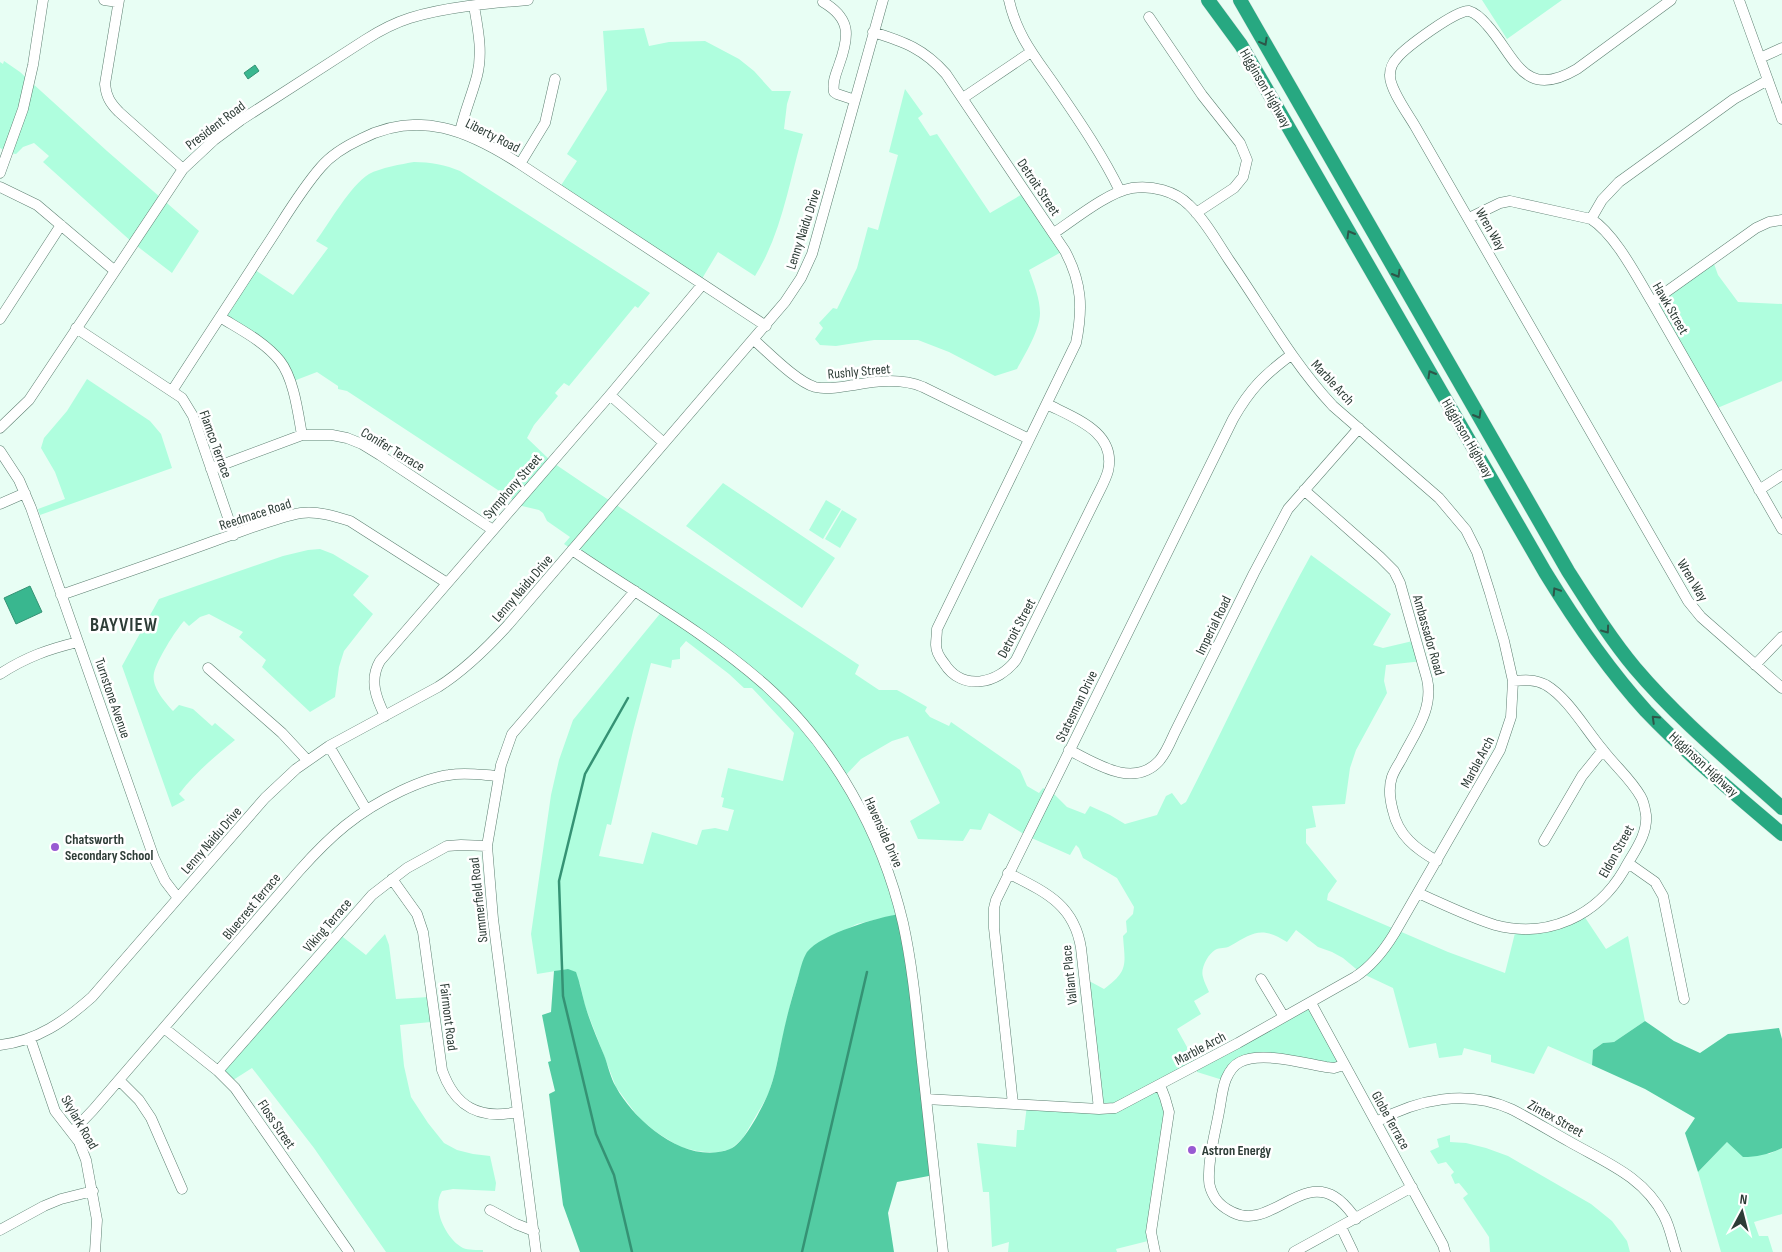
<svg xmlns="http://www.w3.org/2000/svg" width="1782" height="1252" viewBox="0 0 1782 1252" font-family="'Sofia Sans Condensed',sans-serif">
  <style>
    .green { fill: #affede; fill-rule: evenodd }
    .forest { fill: #53cca3 }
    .water { fill: #39b78f; stroke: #359274 }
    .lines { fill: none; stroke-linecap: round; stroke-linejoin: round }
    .stream { stroke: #359274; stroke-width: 2.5 }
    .minor-casing { stroke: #5d7f71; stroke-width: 11 }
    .highway-casing { stroke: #dde0df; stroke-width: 15 }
    .minor { stroke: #fff; stroke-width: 10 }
    .highway { stroke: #27a881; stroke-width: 14 }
    .oneway { stroke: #2c5749 }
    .poi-dot { fill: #985bd2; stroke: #fff; stroke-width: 2 }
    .labels { text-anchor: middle; stroke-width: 5; stroke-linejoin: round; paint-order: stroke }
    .street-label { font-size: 14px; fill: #2d3c36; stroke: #fff }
    .poi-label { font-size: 14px; font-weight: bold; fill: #2d3c36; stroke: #fff; text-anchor: start }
    .district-label { font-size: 19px; font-weight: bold; letter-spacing: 1px; fill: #2d3c36; stroke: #fff }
  </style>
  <rect width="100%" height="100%" fill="#e8fef4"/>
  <path class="green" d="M1482,0h80l-55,39z
    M644,28l5,18 20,-4 36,-1 34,18 15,12 18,20h19l-4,13 -3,25 19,5c-14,48 -21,99 -48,142l-37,-24 -15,25v7l-145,-94 19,-29 -10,-7 40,-64 -4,-59z
    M4,61l16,11 87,79 92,80 -27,42 -39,-30 -90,-81 6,-6 -15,-13 -11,4 -7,7 -7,-1 -9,-5v-86l3,2z
    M905,89l18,25 -5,4 12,18 7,-2 53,79 36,-21 39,58 -36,20c5,14 11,29 11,43 0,17 -15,41 -23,56l-22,7 -46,-24 -31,-12h-44l-38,6 -16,-1 -5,-6 8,-11 -4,-5 14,-15 4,1 20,-41 11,-41 10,3 20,-75 -9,-3z
    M414,162c16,0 32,3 46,9l190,122 -12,15 -3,-2 -66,80 -5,-3 -9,10 3,3 -24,29 -7,13 25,24 31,21 276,182 -4,9 24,16h18l30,17 -2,4 5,6 19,9 2,-4 69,48 7,16 12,7 4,-5 11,6 13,13 18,7 5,-8 20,9 15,9 32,-9 9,-19 6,-3 9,12 5,-3c42,-82 80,-166 125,-247l80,59 -18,31 10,3 34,-8 6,21 -37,4 -2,16 3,12 -31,57 -6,18 -5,36 -33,2 4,21 -10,2v14l31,38 -9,13 -1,6 121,52 57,21 11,-44h13l53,-16 24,36 22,-13 17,85 -31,21 -11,1 -10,7 -1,15 -44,-19 -14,28 -43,-12v-7l-27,-7 -2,7 -23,3 -3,-15 -27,5 -16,-60 -32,-15 -18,-15 -11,-6 -14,-5 -22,-17 -9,12c-26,-16 -33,-10 -57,4 -5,3 -10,1 -15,4 -7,4 -15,19 -12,27 1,5 4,10 6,15l-15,9 7,13 -24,15 20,36 114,-62 34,62 -97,-6 -22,22 -29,-9v-6l-37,19 6,13 -14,142 -36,9 1,3h-109l1,-10 -17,5 -3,-55h-6l-6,-49 39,4 1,-17h7l3,-25 72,4 -15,-127h7l13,7c25,-18 21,-25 19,-53l4,-4 -1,-11 7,-7 1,-7 -17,-29 -34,-20 -4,-10 -3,-3 -6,10 -43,-19 -38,-23 -8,17 -11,-1 -7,12 -45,-2 -8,-18 30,-18 -32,-67 -16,5 -31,18 -18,19 8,15 49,121 -43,10 -38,19 -11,8 -4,8 -12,38 -18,79 -6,19 -25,43 -12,11 -16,4 -18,-2 -17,-4 -24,-15 -17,-14 -23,-31 -31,-81 -5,-22 -12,-15 -31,5 -6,-40 20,-139 8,-35 14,-40 90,-110 -99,-66 6,-7 -23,-16 -4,-8 -4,-3 -17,-4 -175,-115 -9,-2v-3l-21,-14 -26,10 -10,-21 -60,-44 31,-49 41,27 35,-47 -12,-7c14,-19 34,-55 53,-67 11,-6 33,-10 45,-12zM686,641l43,33 15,14h8l42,45 -11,48 -55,-13 -7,29 3,1 -2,9 12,3 -6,21 -13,-3 -13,2 -5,15 -45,-13 -9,32 -44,-8 8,-32 4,1 22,-94 18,-68 20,5 1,-8 8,-1v-11z
    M1713,261l5,14 20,27 44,2v77l-67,28 -61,-107z
    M87,379l63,42 11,13 11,34 -132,47 -2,-6 27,-10 -10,-27 -14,-24 3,-10 23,-27z
    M723,483l112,75 -33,50 -116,-82z
    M826,500l15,9 -18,30 -14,-9z
    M842,510l15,9 -17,29 -15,-9z
    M320,549l13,5 36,22 -16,19 20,19 -29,37 -5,16 -4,30 -25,15 -48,-45 4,-7 -27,-23 4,-5 -34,-18 -9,3 -11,9 -5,-5c-9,10 -27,39 -30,52 -3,14 11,29 19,38l6,-6 14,4 19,17 3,-3 20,17c-21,17 -40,33 -56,54l6,6 -13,7 -50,-141 37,-67 124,-43 25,-6z
    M339,934l27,21 19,-21 4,11 7,54 33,-2 2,25 -31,3 4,41 7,31 17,26 16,20 13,7 16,4 17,2 6,27 -1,8 -42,-2 -11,2c-11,17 4,48 21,57 5,2 14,2 20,2v2h-97l-72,-104 -62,-80 -22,14 -11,-10z
    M1450,1135v7l16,1 20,5 22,8 83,48 21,17 15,20 3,11h-140l-1,-15 -26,-39 5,-4 -9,-11 -4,1 -4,-9 3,-3 -8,-10 -8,2 -8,-13 9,-4 -2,-8z
    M1727,1142l42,12 13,-6v66l-28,8 5,14h9l5,16h-52l-23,-80z"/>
  <path class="forest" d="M900,914l34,261 -37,7 -9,31 6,39h-314l-17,-47 -14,-111 6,-3 -7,-29 3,-1 -9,-46 9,-3 3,-41 14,-2 8,3c4,11 6,22 9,33 5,17 12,33 19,50 4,10 6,22 12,32 19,35 71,79 114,62 14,-5 32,-41 38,-55 7,-17 10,-36 14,-55 4,-19 9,-39 15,-58 3,-10 5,-21 10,-29 14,-18 71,-35 93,-38z
    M1645,1021l29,20 26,12 28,-19 51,-6 3,11v109c-13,6 -25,9 -39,9l-16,-15 -29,30 -13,-39 10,-15 -50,-29 -53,-24 1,-15 10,-7 11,-1z"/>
  <path class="water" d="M255,65l4,6 -11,8 -4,-6z
    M30,586l12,26 -26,12 -12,-26z"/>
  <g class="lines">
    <path class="stream" d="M628,698l-43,76 -26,107 4,115 33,138 18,41 18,77
      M802,1252l65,-280"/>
    <g class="minor-casing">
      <path id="minor" d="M104,0l14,2
        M119,0l-14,84c1,12 5,19 14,28l64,57
        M1009,0c8,37 28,59 49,90 22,32 45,66 62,101
        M1671,0l-94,69c-54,32 -61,-12 -90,-44 -5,-6 -11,-12 -18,-14 -12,-2 -64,37 -72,47 -4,4 -7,11 -7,17 -1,13 18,39 25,51l273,475 13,16 81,71
        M1739,0l43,119
        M823,2c29,17 26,35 16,63 -3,9 -7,17 -5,27l3,2 18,6
        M1149,17l53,78 38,48 7,17 -4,17 -9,11 -38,25
        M873,32c32,10 51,17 73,42l119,177c17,32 18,57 11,92l-139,286c0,5 -1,11 -1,16 0,6 4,13 8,18 18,29 54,21 72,-3l81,-164c4,-8 9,-17 11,-25 9,-39 -34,-53 -61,-67
        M1760,58l22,-10
        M963,98l68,-46
        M460,132c4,-19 12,-37 17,-56 6,-23 1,-47 -3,-70
        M520,164l25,-41 10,-44
        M0,173l23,-64 10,-44 10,-65
        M0,187l37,18 78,66
        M1469,218l31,-15 10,-2 81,18c24,15 46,58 61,83l130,227
        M1591,219l11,-19 17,-18 115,-83 34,-19
        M1652,302l104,-74 13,-6 13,-2
        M220,317c21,13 45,25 60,44 14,18 18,52 22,74
        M0,319l61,-94
        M76,328l106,70 11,18 41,119
        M754,340c15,13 43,42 61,47 13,3 26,0 39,-2 22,-4 47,-7 69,2l106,52
        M172,391c30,-47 61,-93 91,-140 19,-28 36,-59 58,-84 11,-13 25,-21 40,-28 58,-30 108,-8 159,25l246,162
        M610,395l54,48
        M0,428l29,-28 154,-231 31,-29 27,-20 124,-80c14,-9 29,-17 45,-22 35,-11 81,-15 118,-18
        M0,451l19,29 12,28 123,350 11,23 13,17
        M211,469l91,-34h30l15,3 15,6 18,11 113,75
        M1304,490l76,67 14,14 6,12 27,96c7,30 -13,55 -26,81 -3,5 -7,11 -9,17 -4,11 -2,23 1,34 5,24 23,38 44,50
        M1759,490l23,-15
        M0,504l25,-11
        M572,550c64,44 133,82 192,134 69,61 118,149 139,239 10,45 14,93 19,139 7,63 14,127 21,190
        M61,595c52,-18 104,-36 156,-55 27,-9 56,-22 84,-27 17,-2 33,3 49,8l97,62
        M1755,665l27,-28
        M208,668l74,65 25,27
        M0,674c26,-17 49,-25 78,-32
        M385,716c-9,-18 -16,-36 -5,-55l230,-266 92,-110
        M329,746l37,63
        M1069,750c26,13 64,39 90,11 7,-8 11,-18 15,-27l80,-161 34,-64 71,-81
        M1544,841l38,-65 21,-26
        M1628,863l27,19 8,14 21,103
        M1008,873c37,19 66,31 73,75l18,161
        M392,879l25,35 6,18 19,138c13,37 37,50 75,42
        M1418,893c25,11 51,24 77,32 53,14 102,-9 129,-55 9,-17 24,-35 22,-55 -1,-6 -2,-13 -5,-18 -10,-18 -26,-31 -38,-47 -17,-20 -35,-52 -57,-65 -11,-6 -22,-5 -33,-4
        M1261,979l23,38
        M1311,1003l132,242 2,7
        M164,1028l54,43 17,17 114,164
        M30,1038l25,73 24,31 7,18 11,60 -2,32
        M0,1045c37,-4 65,-24 92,-48l173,-199 31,-29 33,-23 109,-59c27,-17 49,-39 70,-62l277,-323 16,-24 11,-24 71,-254
        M1344,1065l-10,3 -8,-1c-23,-4 -65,-16 -86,-5 -6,3 -11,10 -14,17 -4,10 -5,23 -7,33 -4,22 -11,46 -10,68 0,6 3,13 6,18 4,6 11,11 17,14 37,19 67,-37 103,-15 9,5 15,14 21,22
        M218,1071l154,-176 35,-27 40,-22 14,-1 26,1
        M119,1080l20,20 12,18 31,71
        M926,1099l173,10 16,-1 123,-65 117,-66c17,-11 28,-25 39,-43l106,-184 11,-33 2,-36 -9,-40 -14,-48 -13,-41 -11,-22 -27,-32 -106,-92c-41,-44 -70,-97 -104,-146 -12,-18 -24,-40 -40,-55 -14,-14 -37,-20 -57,-17 -24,4 -57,31 -78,45
        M1013,1104l-19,-176v-20l2,-8 237,-481c17,-30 31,-44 58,-64
        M1376,1122c42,-23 90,-33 135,-13 20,10 39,22 59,33 37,21 74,35 94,74 6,11 8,24 12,36
        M72,1132l21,-22 206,-239c32,-36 58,-59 102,-80 15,-7 32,-14 48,-16 16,-3 33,0 50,1
        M490,1210l26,14 18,7
        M1341,1227l12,25
        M0,1230l44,-24 17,-7 32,-8
        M536,1252l-43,-333 -6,-73 14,-81 11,-31 123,-143
        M1155,1252l-4,-20 18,-120 -4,-14 -5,-13
        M1294,1252l118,-65"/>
    </g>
    <g class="highway-casing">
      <path id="highway" d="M1208,0l33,45 304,527c30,49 62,96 101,139 42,44 90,84 136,123
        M1240,0l328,571c21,33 42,67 67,97 44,52 97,95 147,140"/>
    </g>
    <use href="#minor" class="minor"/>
    <use href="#highway" class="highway"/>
  </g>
  <defs><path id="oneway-chevron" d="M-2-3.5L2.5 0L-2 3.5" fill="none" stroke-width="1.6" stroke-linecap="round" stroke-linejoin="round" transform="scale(1.25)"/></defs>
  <g class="oneway">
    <use href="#oneway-chevron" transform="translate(1264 42) rotate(61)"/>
    <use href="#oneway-chevron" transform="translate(1350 234) rotate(-120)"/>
    <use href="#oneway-chevron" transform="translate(1397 274) rotate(60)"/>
    <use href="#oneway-chevron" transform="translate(1431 374) rotate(-120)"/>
    <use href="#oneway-chevron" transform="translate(1478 415) rotate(60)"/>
    <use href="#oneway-chevron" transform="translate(1556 591) rotate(-122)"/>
    <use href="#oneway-chevron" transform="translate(1606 630) rotate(54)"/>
    <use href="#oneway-chevron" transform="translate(1655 719) rotate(-136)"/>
  </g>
  <g class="poi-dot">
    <circle cx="55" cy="847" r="5"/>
    <circle cx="1192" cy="1150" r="5"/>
  </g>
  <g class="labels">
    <g class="street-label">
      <text transform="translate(1266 88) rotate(60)" y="5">Higginson Highway</text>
      <text transform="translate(215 125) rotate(-37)" y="5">President Road</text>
      <text transform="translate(493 135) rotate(27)" y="5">Liberty Road</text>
      <text transform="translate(1039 187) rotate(56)" y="5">Detroit Street</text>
      <text transform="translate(803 229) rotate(-72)" y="5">Lenny Naidu Drive</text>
      <text transform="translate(1491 229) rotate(60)" y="5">Wren Way</text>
      <text transform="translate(1671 308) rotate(60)" y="5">Hawk Street</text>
      <text transform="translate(859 371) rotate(-5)" y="5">Rushly Street</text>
      <text transform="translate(1333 382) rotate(47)" y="5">Marble Arch</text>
      <text transform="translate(1468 438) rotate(60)" y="5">Higginson Highway</text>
      <text transform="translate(216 444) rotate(70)" y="5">Flamco Terrace</text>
      <text transform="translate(393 449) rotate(31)" y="5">Conifer Terrace</text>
      <text transform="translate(512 486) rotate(-49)" y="5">Symphony Street</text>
      <text transform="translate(255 514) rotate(-18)" y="5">Reedmace Road</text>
      <text transform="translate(1693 580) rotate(59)" y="5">Wren Way</text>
      <text transform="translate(522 588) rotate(-49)" y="5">Lenny Naidu Drive</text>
      <text transform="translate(1213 625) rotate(-64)" y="5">Imperial Road</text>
      <text transform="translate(1016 628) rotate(-62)" y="5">Detroit Street</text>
      <text transform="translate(1429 635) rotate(74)" y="5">Ambassador Road</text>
      <text transform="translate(113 698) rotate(71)" y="5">Turnstone Avenue</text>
      <text transform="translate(1076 706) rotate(-64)" y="5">Statesman Drive</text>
      <text transform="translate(1477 762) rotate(-62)" y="5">Marble Arch</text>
      <text transform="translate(1704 764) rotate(43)" y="5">Higginson Highway</text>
      <text transform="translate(884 832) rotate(66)" y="5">Havenside Drive</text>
      <text transform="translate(211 840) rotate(-49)" y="5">Lenny Naidu Drive</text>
      <text transform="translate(1616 851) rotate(-61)" y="5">Eldon Street</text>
      <text transform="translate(478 900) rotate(-96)" y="5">Summerfield Road</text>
      <text transform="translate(251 906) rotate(-50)" y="5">Bluecrest Terrace</text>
      <text transform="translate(327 925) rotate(-49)" y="5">Viking Terrace</text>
      <text transform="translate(1069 975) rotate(-96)" y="5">Valiant Place</text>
      <text transform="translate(449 1017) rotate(83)" y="5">Fairmont Road</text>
      <text transform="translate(1200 1048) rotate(-28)" y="5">Marble Arch</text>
      <text transform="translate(1556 1118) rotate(29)" y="5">Zintex Street</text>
      <text transform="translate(1391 1120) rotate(61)" y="5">Globe Terrace</text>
      <text transform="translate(80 1122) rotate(60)" y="5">Skylark Road</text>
      <text transform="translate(277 1124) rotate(56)" y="5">Floss Street</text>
    </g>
    <g class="poi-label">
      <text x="65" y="844">Chatsworth<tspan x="65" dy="16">Secondary School</tspan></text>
      <text x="1202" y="1155">Astron Energy</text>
    </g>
    <g class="district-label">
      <text x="124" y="631">BAYVIEW</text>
    </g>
  </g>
  <g transform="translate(1742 1212) rotate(7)" stroke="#ffffff" stroke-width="4" paint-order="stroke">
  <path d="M0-4L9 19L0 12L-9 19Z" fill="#2d3c36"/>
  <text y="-8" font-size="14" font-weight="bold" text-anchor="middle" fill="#2d3c36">N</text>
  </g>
</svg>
